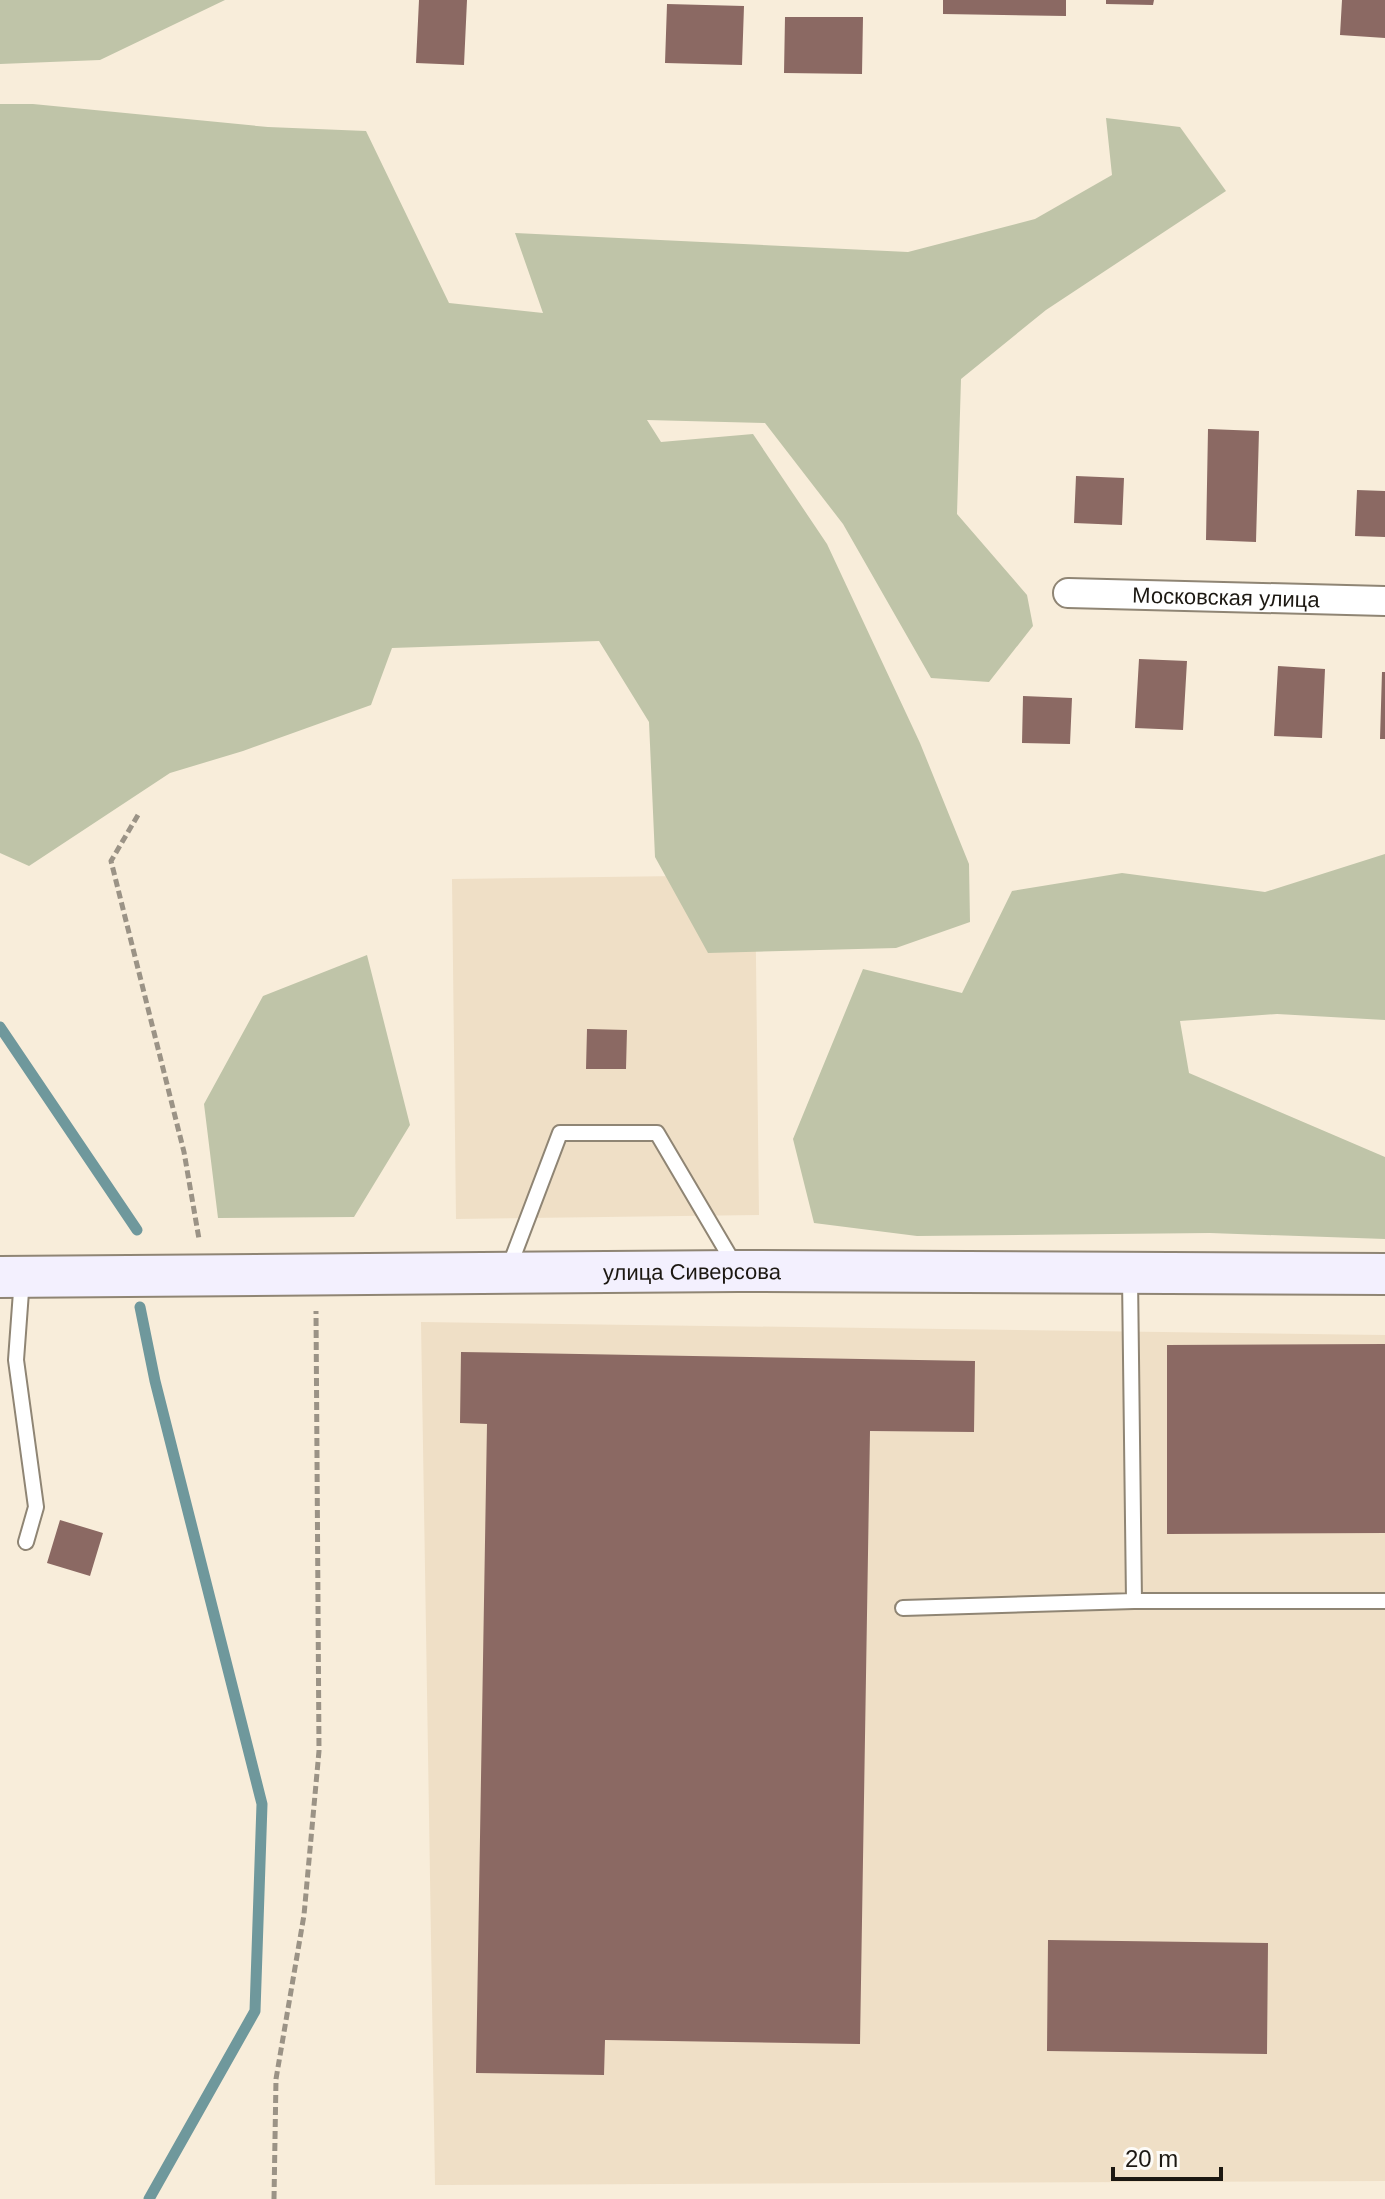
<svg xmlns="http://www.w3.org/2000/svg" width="1385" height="2199" viewBox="0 0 1385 2199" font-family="Helvetica,sans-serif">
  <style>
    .built { fill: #efdfc6 }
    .green { fill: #bfc4a8 }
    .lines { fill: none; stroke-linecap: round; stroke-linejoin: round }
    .stream { stroke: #6f989c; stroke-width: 11 }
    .building { fill: #8b6963 }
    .lane-casing { stroke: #8f8574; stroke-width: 18 }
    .street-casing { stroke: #8f8574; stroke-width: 32 }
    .secondary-casing { stroke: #8f8574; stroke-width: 44 }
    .path { stroke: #9b9386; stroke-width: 5; stroke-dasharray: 8 4; stroke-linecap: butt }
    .lane { stroke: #fff; stroke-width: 14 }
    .street { stroke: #fff; stroke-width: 28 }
    .secondary { stroke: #f3f0fe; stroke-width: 40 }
    .labels { text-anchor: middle; stroke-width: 8; stroke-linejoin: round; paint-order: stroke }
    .street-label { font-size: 22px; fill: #1c1812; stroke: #fdfbf7 }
  </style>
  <rect width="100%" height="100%" fill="#f8edda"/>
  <path class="built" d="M755,875l4,340 -303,4 -4,-340z
    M421,1322l964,13v846l-950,4z"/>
  <path class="green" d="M0,0h225l-125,60 -100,4z
    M0,104h33l235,23 98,4 83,172 94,10 -28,-80 393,19 127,-33 77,-44 -6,-57 74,9 46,64 -180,119 -85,69 -4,135 70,81 6,31 -44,56 -58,-4 -88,-154 -78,-101 -118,-3 14,22 92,-8 74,110 93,199 49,121 1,58 -74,26 -188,5 -53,-96 -6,-135 -50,-81 -207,7 -21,57 -128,46 -73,22 -141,93 -29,-13z
    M1385,854v166l-108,-6 -97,7 9,52 196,84v82l-175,-6 -293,3 -103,-13 -21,-84 70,-170 99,24 50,-102 110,-18 143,19z
    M367,955l43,170 -56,92 -136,1 -14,-114 59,-108z"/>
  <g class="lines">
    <path class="stream" d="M0,1027l137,203
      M140,1307l15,74 107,423 -7,207 -106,188"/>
  </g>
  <path class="building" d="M419,0h48l-3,65 -48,-2z
    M943,0h123v16l-123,-2z
    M1106,0h48l-1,5 -47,-1z
    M1342,0h43v38l-45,-3z
    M667,4l77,2 -2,59 -77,-2z
    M785,17h78l-1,57 -78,-1z
    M1208,429l51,2 -3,111 -50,-2z
    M1076,476l48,2 -2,47 -48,-2z
    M1357,490l28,1v46l-30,-1z
    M1139,659l48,2 -4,69 -48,-2z
    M1278,666l47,3 -3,69 -48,-2z
    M1382,672h3v67h-5z
    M1023,696l49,2 -2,46 -48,-1z
    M587,1029l40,1 -1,39h-40z
    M1385,1344v189l-218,1v-189z
    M461,1352l514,9 -1,71 -104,-1 -10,613 -255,-4 -1,35 -128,-2 11,-649 -27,-1z
    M60,1520l43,13 -13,43 -43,-13z
    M1048,1940l220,3 -1,111 -220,-3z"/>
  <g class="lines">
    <g class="lane-casing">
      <path id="lane" d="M508,1270l52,-137h97l79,134
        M1130,1277l4,324h251
        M22,1278l-6,82 20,147 -10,35
        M903,1608l231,-7"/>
    </g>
    <g class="street-casing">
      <g id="street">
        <path id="s1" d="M1068,593l317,8"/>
      </g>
    </g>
    <g class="secondary-casing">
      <g id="secondary">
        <path id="s2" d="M0,1277l738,-6 647,3"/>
      </g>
    </g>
    <path class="path" d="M138,815l-27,46 73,291 15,87
      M274,2199l2,-120 28,-164 15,-164 -3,-440"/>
    <use href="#lane" class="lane"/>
    <use href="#street" class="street"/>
    <use href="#secondary" class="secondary"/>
  </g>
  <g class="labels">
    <g class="street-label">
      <text dy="8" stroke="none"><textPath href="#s1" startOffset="158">Московская улица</textPath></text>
      <text dy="8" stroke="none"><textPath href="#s2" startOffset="692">улица Сиверсова</textPath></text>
    </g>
  </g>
  <path d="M1113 2167v12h108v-12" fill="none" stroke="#1c1812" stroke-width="4"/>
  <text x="1125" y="2167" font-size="24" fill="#1c1812" stroke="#fdfbf7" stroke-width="6" paint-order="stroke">20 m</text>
</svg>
